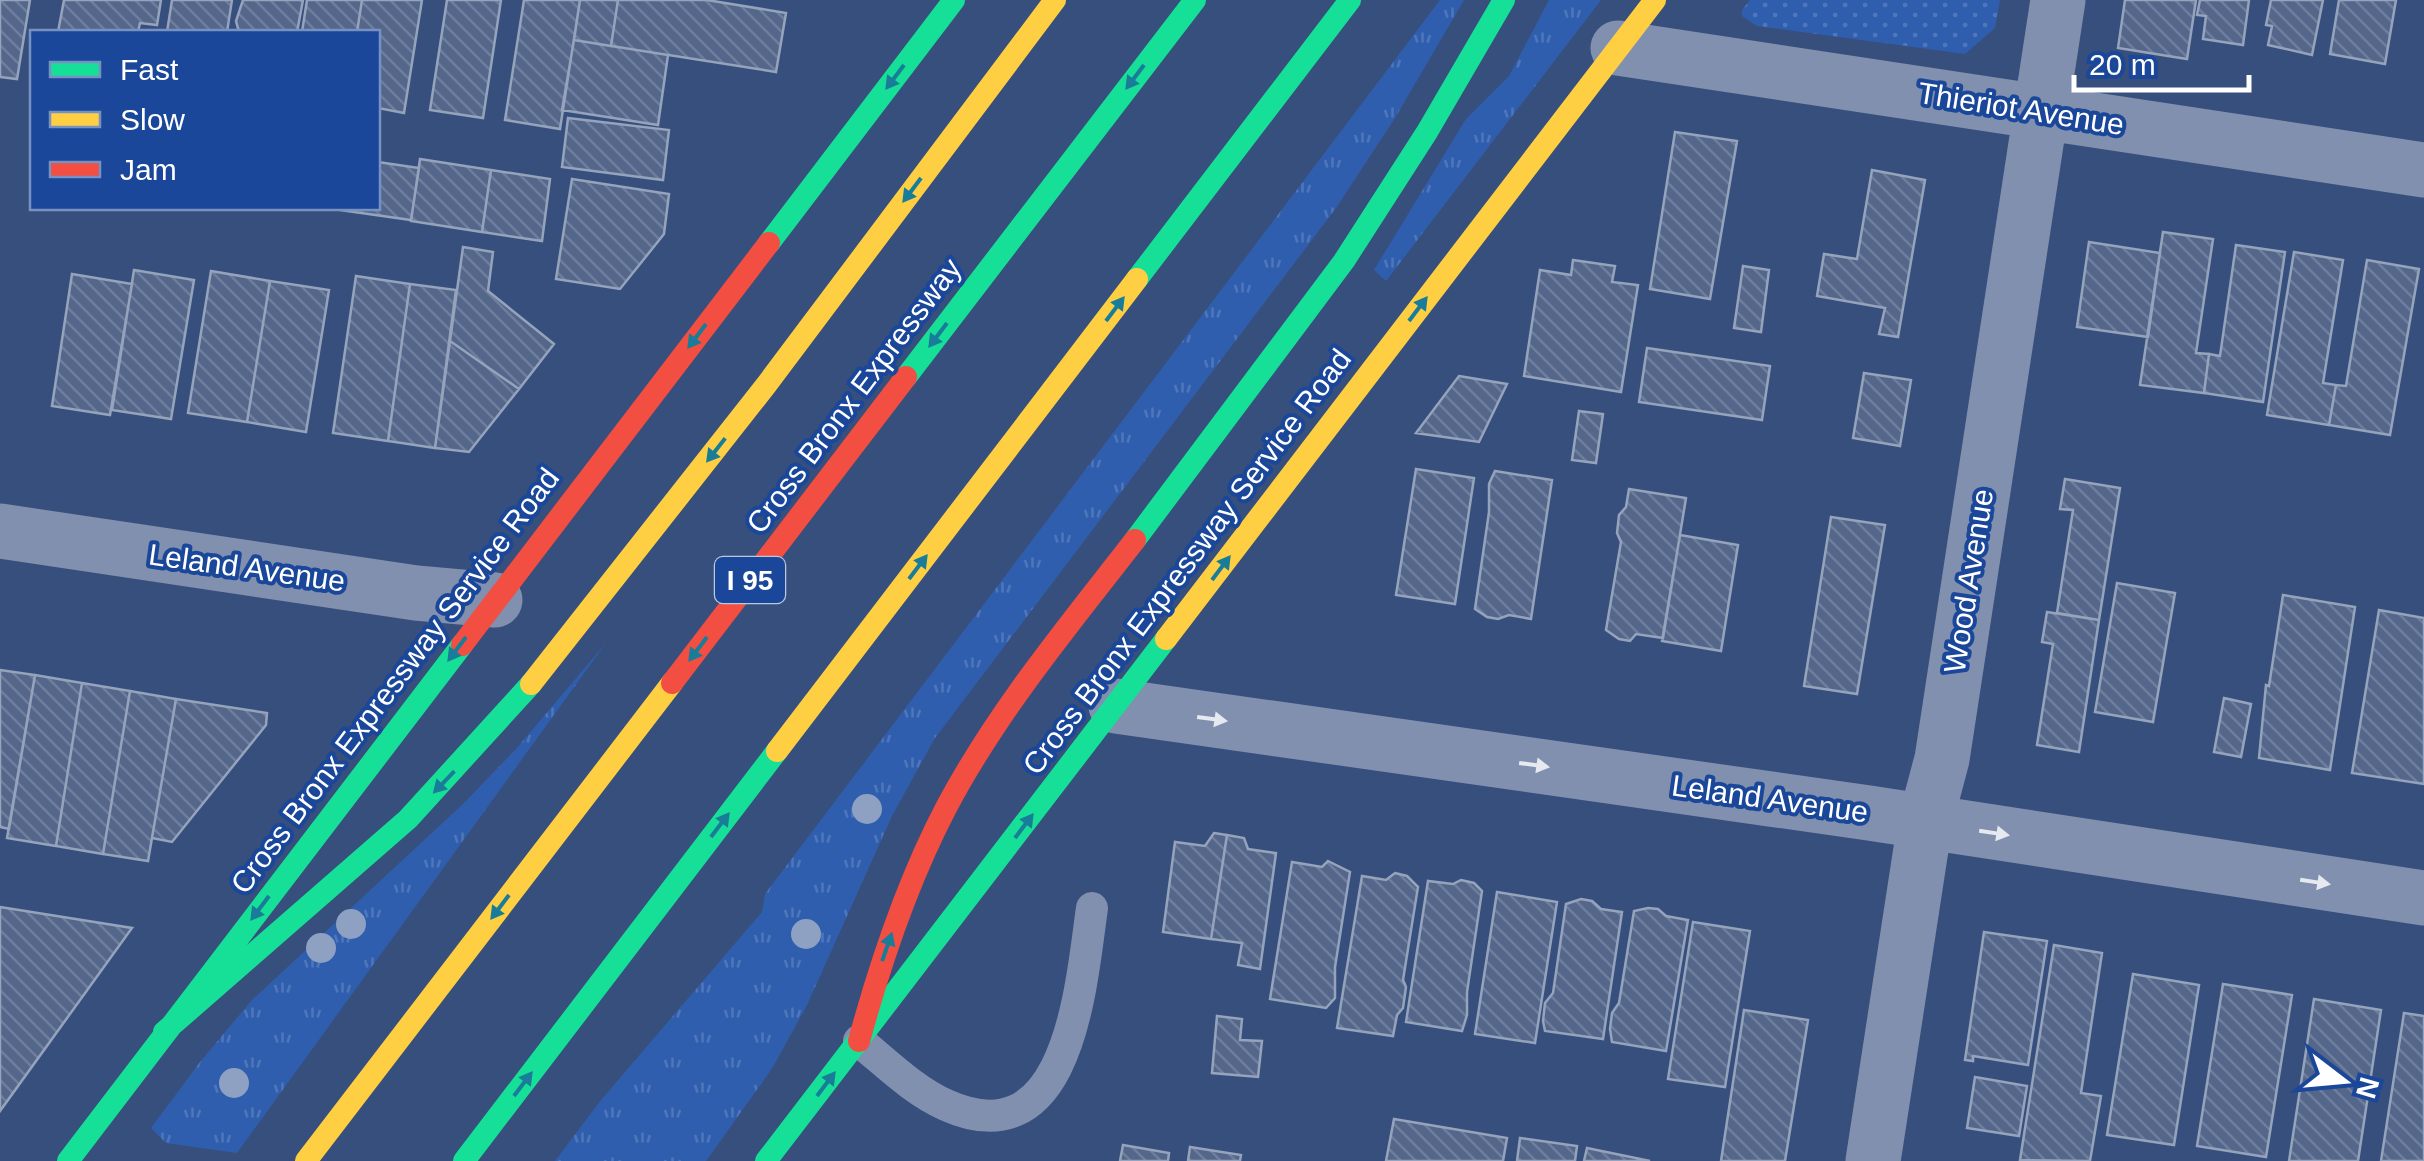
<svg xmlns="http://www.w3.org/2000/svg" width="2424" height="1161" viewBox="0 0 2424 1161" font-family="Helvetica,sans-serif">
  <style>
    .grass { fill: url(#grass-tufts) }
    .park { fill: url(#park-dots) }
    .building { fill: url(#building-back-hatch); stroke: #95a3bc; stroke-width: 2.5 }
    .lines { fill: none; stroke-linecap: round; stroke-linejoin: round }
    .lane { stroke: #8190af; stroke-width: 32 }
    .street { stroke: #8190af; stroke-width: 55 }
    .fast { stroke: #16e098; stroke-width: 22 }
    .slow { stroke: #ffcf43; stroke-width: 22 }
    .jam { stroke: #f24e42; stroke-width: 22 }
    .tree { fill: #8ea1c2 }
    .oneway { fill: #197d99 }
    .oneway2 { fill: #e6e9ef }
    .labels { text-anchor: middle; stroke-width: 8; stroke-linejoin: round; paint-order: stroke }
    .shield { fill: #1a4799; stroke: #bac8e0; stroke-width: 2.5 }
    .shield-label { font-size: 28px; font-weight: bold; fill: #fff }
    .street-label { font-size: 30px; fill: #fff; stroke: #1a4799 }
  </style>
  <defs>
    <pattern id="grass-tufts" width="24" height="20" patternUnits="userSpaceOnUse" patternTransform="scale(2.5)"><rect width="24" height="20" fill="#2f5eae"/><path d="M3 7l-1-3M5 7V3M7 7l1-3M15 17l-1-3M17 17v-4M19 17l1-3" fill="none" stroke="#4e76ba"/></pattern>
    <pattern id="park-dots" width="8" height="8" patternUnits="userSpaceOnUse" patternTransform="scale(2.5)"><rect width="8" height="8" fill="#2f5eae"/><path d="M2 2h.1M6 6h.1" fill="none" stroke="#4e76ba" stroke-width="1.8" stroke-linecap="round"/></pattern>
    <pattern id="building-back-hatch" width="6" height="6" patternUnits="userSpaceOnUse" patternTransform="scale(2.5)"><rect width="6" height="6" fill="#54678b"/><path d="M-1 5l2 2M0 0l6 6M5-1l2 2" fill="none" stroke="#6e7e9c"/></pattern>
  </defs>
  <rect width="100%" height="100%" fill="#374f7c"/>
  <path class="grass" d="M1440,0h24l-69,118 -59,90 -401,530 -43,78 -85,189 -34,62 -67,94h-151l46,-61 161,-188 3,-18z
    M1549,0h52l-215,281 -12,-11 92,-151 43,-43z
    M606,643l-369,510 -71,-10 -15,-15 49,-66 52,-62 212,-197 52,-54z"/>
  <path class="park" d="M1750,0h250l-5,28 -30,26 -208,-28 -15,-10v-6z"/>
  <path class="building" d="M0,0h30l-13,79 -17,-2z
    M64,0h97l-4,25 -17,-2 -2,9h-80z
    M172,0h60l-5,32h-60z
    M243,0h60l-6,32h-58l-3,-11z
    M307,0h55l-5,32h-55z
    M362,0h60l-18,113 -26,-5v-76h-21z
    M447,0h54l-18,118 -53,-8z
    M524,0h56l-20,129 -55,-9z
    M580,0h38l-7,46 -37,-6z
    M618,0h89l79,13 -10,59 -165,-26z
    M2125,0h71l-9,59 -69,-11z
    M2200,0h49l-6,45 -40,-6 3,-23 -9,-1z
    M2271,0h52l-11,55 -44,-10 4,-19 -6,-1z
    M2339,0h57l-11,64 -55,-10z
    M574,40l94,15 -10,70 -96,-15z
    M568,118l101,12 -6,50 -101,-13z
    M1675,132l62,9 -27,158 -60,-10z
    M420,159l71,11 -9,62 -71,-11z
    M378,162l41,6 -8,52 -71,-10 38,-2z
    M491,170l59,9 -8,62 -60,-9z
    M1872,170l53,10 -27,157 -19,-3 6,-26 -68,-12 7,-42 33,5z
    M572,179l97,15 -5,40 -44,55 -64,-10z
    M2163,232l50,7 -17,114 13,1 -5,39 -64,-8z
    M2089,242l71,11 -12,84 -71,-10z
    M2236,245l49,7 -22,150 -59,-9 5,-39 11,2z
    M463,247l30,5 -5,39 66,53 -35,45 -69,-48z
    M2294,252l49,8 -20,123 13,2 -7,40 -62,-10z
    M1573,260l42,6 -3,16 26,3 -17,107 -97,-16 16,-106 31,5z
    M2367,260l52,9 -29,166 -61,-10 7,-40 10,1z
    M1743,266l26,4 -8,62 -27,-4z
    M134,270l60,10 -23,139 -59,-9z
    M211,271l59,10 -23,141 -59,-9z
    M72,274l60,10 -22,131 -58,-9z
    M356,276l54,8 -22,157 -55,-8z
    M270,281l59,9 -23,142 -59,-10z
    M410,284l46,6 -21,158 -47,-7z
    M450,341l69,48 -50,63 -34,-4z
    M1647,348l123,18 -8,54 -123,-18z
    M1864,373l47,7 -11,66 -47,-8z
    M1459,376l48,8 -28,58 -63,-9z
    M1579,411l24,3 -7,49 -24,-3z
    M1416,469l58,9 -19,126 -59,-9z
    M1495,471l57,9 -21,139 -22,-4 -11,4 -11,-2 -12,-8 14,-97v-28z
    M2065,479l55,9 -21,132 -42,-7 16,-103 -13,-1z
    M1629,489l57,9 -23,140 -27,-4 -6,7 -11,-2 -13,-9 15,-88 -4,-9 2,-18 7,-8z
    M1831,517l54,8 -28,169 -53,-8z
    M1680,535l58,10 -17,106 -59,-10z
    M2117,583l58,10 -22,129 -58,-10z
    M2283,595l72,12 -25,163 -71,-12 7,-73 3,1z
    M2379,610l45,8v166l-72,-11z
    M2047,612l52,8 -20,132 -42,-7 16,-101 -11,-2z
    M0,670l35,5 -26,154 -9,-2z
    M35,675l47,8 -26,163 -49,-8z
    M82,683l48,8 -27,163 -47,-8z
    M130,691l46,8 -28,162 -45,-7z
    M2224,698l27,6 -10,53 -27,-5z
    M176,699l91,14 -1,12 -94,117 -20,-4z
    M1214,833l13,2 -16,104 -48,-7 12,-90 30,4z
    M1227,835l17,3 4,11 28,4 -16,116 -22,-4 4,-22 -31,-4z
    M1328,861l22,11 -15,95v31l-9,10 -56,-9 22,-137 30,5z
    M1395,873l12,3 11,11 -15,93 3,7 -3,21 -6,7 -4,21 -56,-8 25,-152 24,4z
    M1461,880l13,3 8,8 -15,101v23l-5,16 -56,-9 22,-141 25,3z
    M1497,892l60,10 -22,141 -60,-9z
    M1581,899l11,2 9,8 21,3 -19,127 -58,-8 -2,-10 2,-18 8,-10 13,-89z
    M0,907l132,21 -132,183z
    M1648,908l10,1 8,7 22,4 -22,131 -54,-9 -2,-13 2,-16 7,-10 15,-92z
    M1693,922l57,9 -25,156 -57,-8z
    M1984,932l63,9 -19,124 -55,-9v5l-8,-1z
    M2054,945l48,8 -21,140 20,3 -11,65 -70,-1z
    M2133,974l66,11 -25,160 -67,-10z
    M2223,984l69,11 -26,162 -69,-11z
    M2314,999l67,11 -23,151h-69z
    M1744,1010l64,10 -23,141h-64z
    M2404,1013l20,3v145h-43z
    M1217,1016l25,3 -2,21 22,1 -4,36 -46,-4z
    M1975,1077l52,9 -8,50 -52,-8z
    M1394,1119l113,19 -4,23h-117z
    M1520,1138l57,8 -2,15h-58z
    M1123,1145l46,8 -1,8h-48z
    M1190,1147l51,8 -1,6h-52z
    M1587,1148l63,13h-66z"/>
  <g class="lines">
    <path class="lane" d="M859,1041c27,22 55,50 87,64 124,56 135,-121 146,-197"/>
    <path class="street" d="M1618,48l806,122
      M0,531l416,62 79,7
      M1116,706l753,107 555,85
      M1873,1161l52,-338 17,-64 116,-759"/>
    <path class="fast" d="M769,243l185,-243
      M1137,279l213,-279
      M906,377l289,-377
      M1135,540l209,-279 83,-129 77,-132
      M164,1032l244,-213 123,-135
      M68,1161l394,-516
      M464,1161l313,-410
      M766,1161l400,-522"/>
    <path class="slow" d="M1166,639l489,-639
      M531,684l236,-300 288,-384
      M777,751l360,-472
      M306,1161l366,-478"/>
    <path class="jam" d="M462,645l307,-402
      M672,683l234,-306
      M859,1041c22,-81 49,-161 88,-235 51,-96 122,-181 188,-266"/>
  </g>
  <g class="tree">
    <circle cx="867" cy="809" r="15"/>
    <circle cx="351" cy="924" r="15"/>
    <circle cx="806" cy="934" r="15"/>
    <circle cx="321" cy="948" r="15"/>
    <circle cx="234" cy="1083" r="15"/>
  </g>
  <defs><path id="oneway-solid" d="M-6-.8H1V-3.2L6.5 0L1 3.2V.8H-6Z" transform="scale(2.5)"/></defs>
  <g class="oneway">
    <use href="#oneway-solid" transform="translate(895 77) rotate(127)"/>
    <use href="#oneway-solid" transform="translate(1135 77) rotate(127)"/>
    <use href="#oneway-solid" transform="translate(912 190) rotate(127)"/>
    <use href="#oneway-solid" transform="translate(1115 309) rotate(-53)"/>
    <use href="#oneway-solid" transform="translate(1418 309) rotate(-53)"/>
    <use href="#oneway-solid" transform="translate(938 335) rotate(127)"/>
    <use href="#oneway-solid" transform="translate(697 336) rotate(127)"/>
    <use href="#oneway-solid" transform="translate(716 450) rotate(128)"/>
    <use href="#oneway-solid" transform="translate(918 567) rotate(-53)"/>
    <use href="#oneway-solid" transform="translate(1221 568) rotate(-53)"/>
    <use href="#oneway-solid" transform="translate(457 649) rotate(127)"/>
    <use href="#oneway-solid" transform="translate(698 649) rotate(127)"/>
    <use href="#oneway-solid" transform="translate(444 782) rotate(134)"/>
    <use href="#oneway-solid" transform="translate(720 825) rotate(-53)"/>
    <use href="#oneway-solid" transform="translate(1024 826) rotate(-53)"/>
    <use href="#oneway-solid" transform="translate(500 907) rotate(127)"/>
    <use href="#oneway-solid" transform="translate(260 908) rotate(127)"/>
    <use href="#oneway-solid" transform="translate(887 947) rotate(-71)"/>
    <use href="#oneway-solid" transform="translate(523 1084) rotate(-53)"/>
    <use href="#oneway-solid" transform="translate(826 1084) rotate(-53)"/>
  </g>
  <g class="oneway2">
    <use href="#oneway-solid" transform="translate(1212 719) rotate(8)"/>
    <use href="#oneway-solid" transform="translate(1534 765) rotate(8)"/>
    <use href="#oneway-solid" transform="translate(1994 833) rotate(9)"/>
    <use href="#oneway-solid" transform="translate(2315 882) rotate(9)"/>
  </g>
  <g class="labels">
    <rect class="shield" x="715" y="557" width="70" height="46" rx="8"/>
    <g class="shield-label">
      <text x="750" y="590">I 95</text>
    </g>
    <g class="street-label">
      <text transform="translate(2021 109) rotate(9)" y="10">Thieriot Avenue</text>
      <text transform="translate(854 396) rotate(-53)" y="10">Cross Bronx Expressway</text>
      <text transform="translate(1187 562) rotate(-53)" y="10">Cross Bronx Expressway Service Road</text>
      <text transform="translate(247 568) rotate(8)" y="10">Leland Avenue</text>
      <text transform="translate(1969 581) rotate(-81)" y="10">Wood Avenue</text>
      <text transform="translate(395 681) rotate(-53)" y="10">Cross Bronx Expressway Service Road</text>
      <text transform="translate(1770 799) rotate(8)" y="10">Leland Avenue</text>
    </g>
  </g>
  <rect x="30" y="30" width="350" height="180" fill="#1a4799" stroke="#7691c2" stroke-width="2.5"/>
  <rect x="50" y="62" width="50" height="15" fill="#16e098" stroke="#7691c2" stroke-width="2.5"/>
  <text x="120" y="80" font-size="30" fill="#ffffff">Fast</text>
  <rect x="50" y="112" width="50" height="15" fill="#ffcf43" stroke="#7691c2" stroke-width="2.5"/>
  <text x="120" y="130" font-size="30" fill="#ffffff">Slow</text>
  <rect x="50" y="162" width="50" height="15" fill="#f24e42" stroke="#7691c2" stroke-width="2.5"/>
  <text x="120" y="180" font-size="30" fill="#ffffff">Jam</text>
  <g transform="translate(2344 1081) rotate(106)" stroke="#1a4799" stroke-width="8" paint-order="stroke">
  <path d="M0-8L18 38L0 25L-18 38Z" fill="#ffffff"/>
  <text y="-15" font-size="28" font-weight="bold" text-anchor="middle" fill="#ffffff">N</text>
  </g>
  <path d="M2074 75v15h175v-15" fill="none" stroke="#ffffff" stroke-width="5"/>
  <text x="2089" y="75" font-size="30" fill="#ffffff" stroke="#1a4799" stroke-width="8" paint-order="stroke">20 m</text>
</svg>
